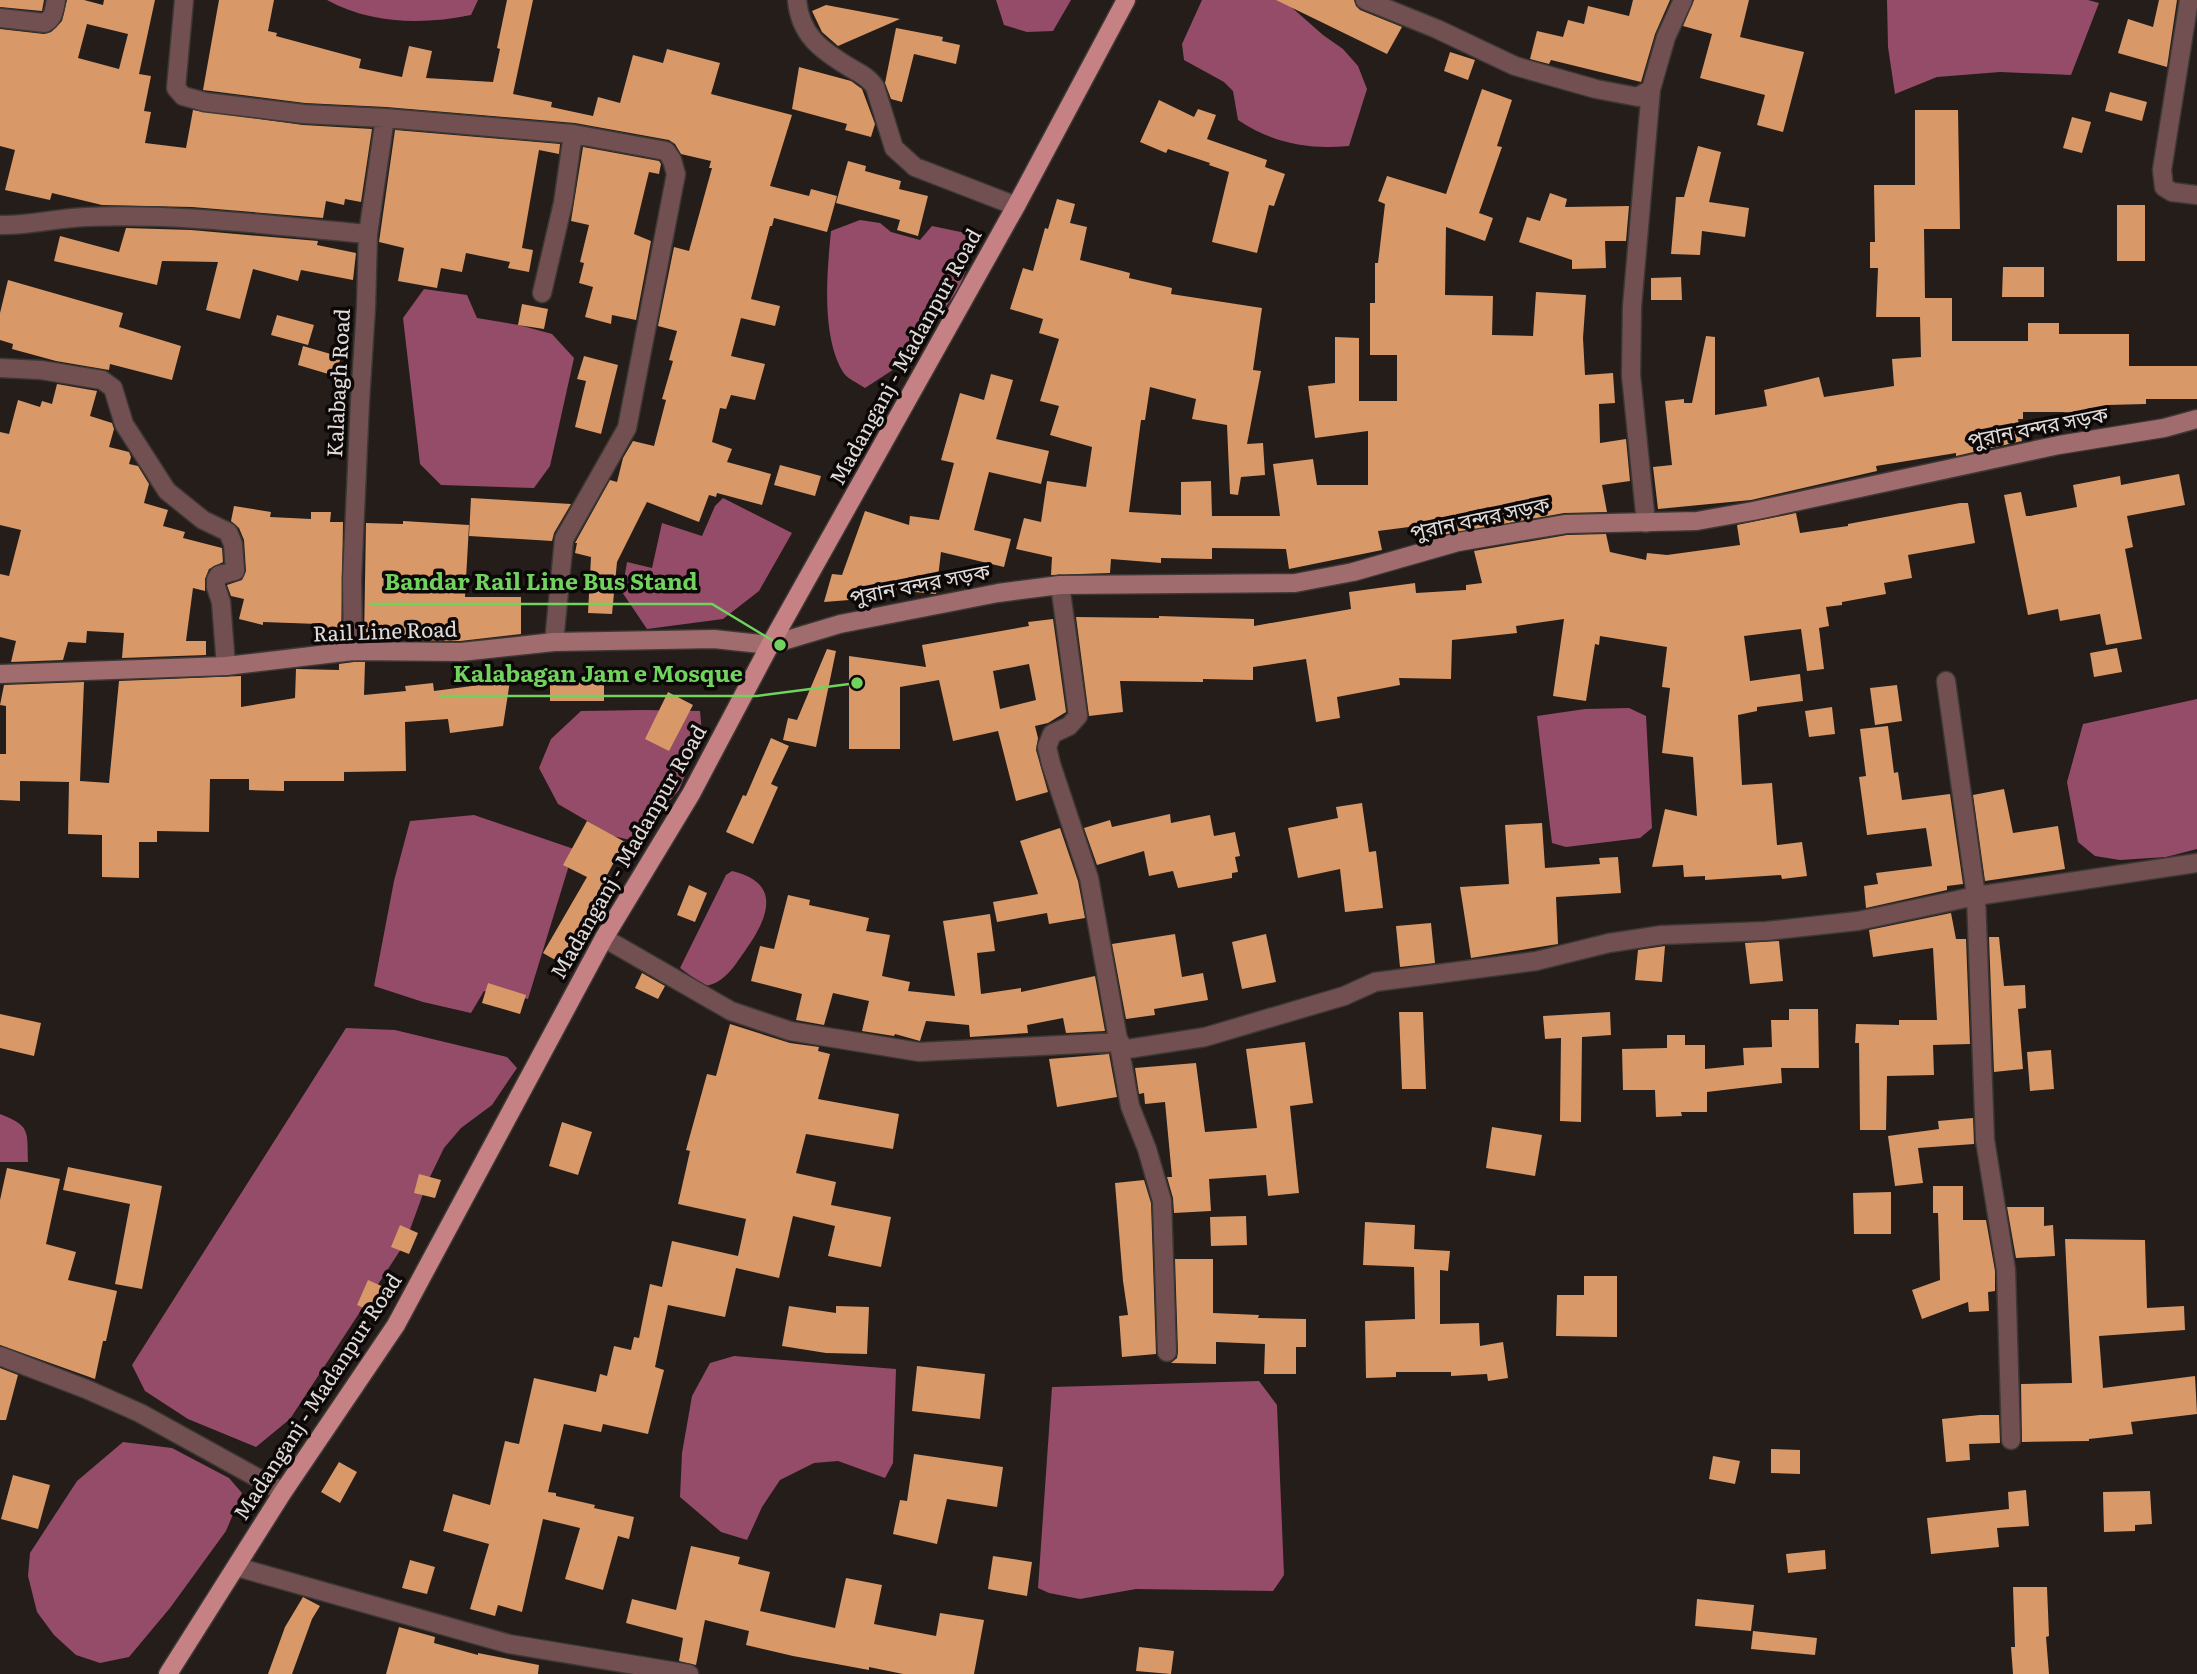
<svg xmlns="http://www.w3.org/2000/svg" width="2197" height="1674" viewBox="0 0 2197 1674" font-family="Literata,'Noto Sans Bengali',serif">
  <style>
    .water { fill: #944c69 }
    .building { fill: #d99867; fill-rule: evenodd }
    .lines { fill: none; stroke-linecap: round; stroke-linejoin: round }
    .street-casing { stroke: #3e3835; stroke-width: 21 }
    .secondary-casing { stroke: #3e3835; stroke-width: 21 }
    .primary-casing { stroke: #3e3835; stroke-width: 21 }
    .street { stroke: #725051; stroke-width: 18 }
    .secondary { stroke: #a16c6e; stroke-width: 18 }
    .primary { stroke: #c68184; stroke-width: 18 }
    .labels { text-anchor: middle; stroke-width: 7; stroke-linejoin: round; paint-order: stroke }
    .street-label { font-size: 21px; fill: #e1dbda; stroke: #0b0807 }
    .leader { fill: none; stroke: #71d35e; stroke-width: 2.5 }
    .callout-dot { fill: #71d35e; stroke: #0b0807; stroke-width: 2.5 }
    .callout-label { font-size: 23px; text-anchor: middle; font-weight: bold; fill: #71d35e; stroke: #0b0807; stroke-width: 7; stroke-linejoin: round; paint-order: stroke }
  </style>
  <rect width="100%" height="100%" fill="#241d1a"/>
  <path class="water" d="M327,0h151l-7,15c-48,10 -101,9 -144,-15z
    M996,0h75l-18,31 -26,1 -23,-7z
    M1202,0h87v5l34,30 20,14 15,17 9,23 -18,57c-41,4 -77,-3 -111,-26l-5,-29 -9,-9 -40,-22 -2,-16z
    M1887,0h201l11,3 -28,72 -71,-3 -63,5 -42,17 -7,-47z
    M860,220l20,3 11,9 29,8 12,-14 48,10 -21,52 -48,70 -46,30c-7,-5 -18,-9 -22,-16 -22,-37 -16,-100 -12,-141z
    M424,289l43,6 10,23 42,7 33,9 22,24 -24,108 -16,22 -93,-3 -21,-21 -17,-146z
    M723,498l69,35 -33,58 -36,28 -76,10 -25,-37 5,-30 25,6 10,-45 40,13 13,-30z
    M2197,699v150l-31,8 -46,3 -25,-4 -17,-14 -11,-60 16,-58z
    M1629,708l17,8 6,112 -12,10 -74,9 -14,-4 -15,-127 48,-7z
    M644,710l56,1 2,23 -23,56 -24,28 -25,22 -17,-4 -55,-32 -19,-36 12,-29 30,-28z
    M474,815l100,34 -46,150 -44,-8 -13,22 -48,-11 -49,-16 20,-105 16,-60z
    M732,871c52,12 35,49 13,80 -11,15 -20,32 -40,35l-25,-18 46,-93z
    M346,1028l49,2 112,27 10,11 -25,37 -31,23 -17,20 -17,35 -22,60 -115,176 -34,28 -68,-28 -43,-28 -13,-26z
    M0,1114c31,12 27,17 28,48h-28z
    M734,1356l162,13 -3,94 -8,15 -47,-17 -24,2 -34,17 -18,27 -15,33 -26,-8 -41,-35 2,-44 10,-57 18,-33z
    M1259,1381l18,24 7,170 -11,16 -137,-2 -56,10 -31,-6 -11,-5 14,-201z
    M123,1442l49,6 57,30 13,15 -16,38 -56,77 -41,49 -29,6 -24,-8 -22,-20 -17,-23 -9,-36 2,-23 47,-72z"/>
  <path class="building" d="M0,0h44l-2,11 -42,-4z
    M67,0h17l19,5 1,-5h51l-16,74 12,2 -7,35 7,1 -6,31 41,5 7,-38 110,15 69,4 -11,73 -16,-3 -1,6 -18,-4 -3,17 -131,-11 -90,-2 -50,-12 -2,7 -45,-10 10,-40 -15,-4v-117l44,5 7,-2 11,-11zM87,24l41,10 -9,35 -41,-11z
    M219,0h55l-6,31 9,2 -1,3 85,23 -2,9 43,9 7,-31 23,5 -6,27 67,4 7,-33 -3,-1 10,-48h26l-20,94 39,8 -1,5 42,9 5,-19 22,6 13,-48 30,8 4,-14 53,14 -9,31 81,21 -22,71 39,10 2,-7 26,7 -10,36 -53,-14 -2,8h-2l-19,73 29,7 -5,20 -34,-8 -10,38 34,8 -10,36 -24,-5 -5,14 -6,-1 -8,34 20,7 -5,13 44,12 -9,31 -45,-12 -1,4 -7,-2 -10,27 -52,-20 -30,60 -5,52 -24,-1 3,-56 -16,-4 2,-10h-2l35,-63 7,2 6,-24 10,-17 21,5 12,-46 -4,-1 11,-38 -4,-1 8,-29 -19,-5 16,-79 15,4 23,-83h-3l2,-7 -30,-7 -6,-10 -6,-4 -94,-17 -189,-16 -81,-4 -102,-13z
    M1276,0h78l2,6 4,4 42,17 -15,27z
    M1633,0h37l-15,34 -14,48 -90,-22 -2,4 -19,-5 7,-28 26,6 5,-17 16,4 4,-18 41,10z
    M1694,0h55l-9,37 64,15 -21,80 -26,-7 8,-30 -65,-17 12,-44 -29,-8z
    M2159,0h18l-10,67 -49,-14 10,-34 25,8z
    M826,5l74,14 -62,27 -16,-14 -10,-21z
    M896,28l47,9 -1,4 18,4 -4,19 -42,-10 -12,48 -11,-3 -6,-16z
    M1450,52l25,8 -7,20 -24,-9z
    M799,67l52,14 11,8 13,35 -4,13 -26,-7 2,-6 -55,-15z
    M1482,89l30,11 -15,46 5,1 -23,66 14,5 -8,23 -39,-14 -1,68 48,1 -1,39 41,1 3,-44 50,3 -3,43 2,37 28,-2 2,30 -16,1 1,39 26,-4 4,42 -28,4 5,27 -43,1 -121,22 -3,-12 -62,8 4,19 -93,19 -3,-20 -74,-1v11l-51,-1v5l-50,-4 -1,14 -59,2 1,-18 -36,-8 8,-31 17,4 6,-41 39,6 6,-40 -42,-12 9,-29 -19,-5 19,-62 -20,-6 4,-14 -33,-10 13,-41 10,3 12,-43 3,1 9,-30 18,5 -5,19 17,4 -7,33 50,13 -1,5 43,10 -1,6 91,14 -9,62 8,1 -14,73 16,-1 2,32 -24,2 -3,18 -8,-1 -3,-69 -35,-6 4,-20 -46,-12 -5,33h-4l-12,92 52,3v-33l30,-1 1,35h68l-7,-52 40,-5 4,26h51v-54l-53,7 -7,-52 27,-3v-46l24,1v63h38v-46h-27v-52h5v-40h3l7,-59 -7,-3 9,-25 59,18z
    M2110,92l37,10 -5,19 -37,-10z
    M1159,100l35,17 4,-8 18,6 -9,24 60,21 -2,7 20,7 -11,32 -5,-1 -12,48 -45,-11 17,-70 -20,-7 1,-2 -42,-14 -2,4 -26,-11z
    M1915,110h43l2,119h-36l1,69h27v43h76v-18h31v11h70v32h68v33h-51v5l-39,1 -1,11 -43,-4h-40v7h-5l4,22 -66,15v-3l-80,13 1,5 -126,29 -93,9 -5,-42 19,-2 -7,-64 19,-2v4h8l14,-67 9,1v78l52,-9 -3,-16 55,-13 5,20 70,-11 -2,-27 29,-2 -1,-40h-44l2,-49h-8v-26h5l-1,-57h41z
    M2072,117l19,5 -9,31 -19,-5z
    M395,130l165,14 -1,10 -20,-4 -17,98 11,2 -4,22 -21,-4 2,-6 -44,-9 -4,19 -21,-4 -4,20 -39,-7 6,-33 -25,-6z
    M1698,146l23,6 -12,50 40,6 -4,29 -43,-6 -2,24 -29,-1 5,-57h8z
    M583,147l76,14 2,3 -2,10 -10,-2 -15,62 17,7 -15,79 -24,-5 -1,9 -26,-7 8,-30 -14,-4 5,-20 -4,-1 9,-37 -18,-4z
    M848,161l18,5 -1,5 36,10 -2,8 29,7 -10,40 -21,-6 3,-10 -64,-17z
    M1550,193l17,6 -2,8 64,-1 -3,35h-21l1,27 -34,1v-9l-53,-18 8,-25 13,4z
    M2117,205h28v56h-28z
    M126,228l65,2 127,11 -1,4 39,8 -3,27 -52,-10 -3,11 -45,-12 -13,50 -34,-9 12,-48 -56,-1 -5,24 -103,-24 6,-25 59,16z
    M2003,267h41v30h-42z
    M1681,277l1,23h-31v-22z
    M8,280l115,33 -4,14 62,19 -9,34 -62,-16 -1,6 -53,-9 -44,-12 1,-5 -13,-4v-27z
    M522,304l26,5 -4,20 -26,-4z
    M277,315l37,10 -6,20 -37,-10z
    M303,346l38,11 -6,19 -37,-11z
    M584,356l34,9 -17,69 -26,-7 11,-46 -9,-2z
    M991,374l22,6 -17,59 53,12 -8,33 -52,-12 -15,58 37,9 -7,28 -63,-15 -5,42 -52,-5 -1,13 -21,-3 -38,3 8,-28 10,1 23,-64 44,14 1,-9 29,4 15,-57 -13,-3 19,-67 24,7z
    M57,384l40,7 -7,25 22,7 2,6 -5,18 20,5 2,5 -2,7 9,2 11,18 -5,19 24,7 -5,16 22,6 -2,6 39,10 1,14 -14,7 -4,10v12l-12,-3 -7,53h20v14l-84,3 2,-25 -37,-2 -1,12 -18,-1 -5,18 -52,2 5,-21 -16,-4v-63l9,2 12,-46 -21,-5v-93l9,2 9,-34 22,7 2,-6 10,3z
    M780,465l41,11 -6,20 -41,-11z
    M2179,474l6,31 -58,11 6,31 -8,2 17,90 -36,6 -6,-31 -40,7 -2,-12 -30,6 -24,-120 17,-3 5,24h4l47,-9 -4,-22 47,-9 1,9z
    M471,498l100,6 -17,29 -2,8 -83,-5z
    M1960,503h8l7,40 -67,12 4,23 -28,5 2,11 -44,8v3l-16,2 3,19 -10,2 5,41 -17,2 -6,-42 -57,7 6,45 50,-7 3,27 -46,6v4l-19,4 4,70 30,-2 5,62 25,-3 5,34 -25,3 -1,-4 -76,5v-4l-21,1 -1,-12 -31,2 13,-58 32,7 -4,-59 -31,-4 8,-65 -8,-1 5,-40 -67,-11 -1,9 -4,-1 -9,57 -33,-5 11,-77 -48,7 1,7 -65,7 -1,39 -52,-1 1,7 -63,12 3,21 -24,4 -10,-63 -53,8v13l-50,-1v3l-83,-1 3,31 -34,4 -13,-99 83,1v-2l95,3v7l97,-17 -2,-17 66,-9 1,10 50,-3v-5l16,-2 -8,-32 93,-16 39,-1 4,18 36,8 1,-7 20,2 73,-10 -3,-20 59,-12 4,20 48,-7v-2z
    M234,506l37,6 -1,5 41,2v-7h20l-1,10h13l-2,119h-1v-11l-22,-1v-5l-55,-2v3l-24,-6 5,-20 -13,-3 -4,-11 15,-5 4,-9 -2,-31 -5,-12 -8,-7z
    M403,521l66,4 -4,72h56v37l-61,7 -51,-1v-3l-44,-1 -1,4 2,-117 37,1z
    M1053,619l13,93 -18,11 -13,3 3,12 -2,12 12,42 -32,9 -18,-70 -45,10 -14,-61 -39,7v62h-51v-93l77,11 -4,-22 107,-19 -1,-4zM1029,664l7,36 -36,9 -7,-38z
    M2117,648l5,24 -28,5 -4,-24z
    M827,649l9,2 -20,96 -33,-7 5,-22 9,2z
    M354,662h11l-1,33 42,-4 -1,-5 28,-3 1,8 76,-10 -7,45 -53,7 -2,-14 -43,3 1,49 -62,1v9h-60v10l-35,-1v-11h-39l-1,53 -52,-1v11h-18v36l-37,-1v-42l-34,-1 1,-52 -49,-1v20l-20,-1v-46h6v-48l-6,-1 4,-20 80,-3 -4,99 29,2 10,-102 122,-5v31l54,-9 1,-29 43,1v-6z
    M550,680h54v21h-54z
    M1897,685l5,36 -27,4 -5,-37z
    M668,692l25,13 -24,46 -24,-12z
    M1832,707l3,27 -26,3 -4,-26z
    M1888,726l6,47 4,-1 4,28 48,-6 13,90 -16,2v4l-81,18 -2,-22 14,-2 -2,-11 56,-7 -6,-38 -59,7 -8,-58 7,-1 -6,-47z
    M771,738l18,8 -18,38 7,3 -25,57 -27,-12 17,-37 3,1z
    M2004,789l9,44 45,-7 7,43 -80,12 -12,-86z
    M1362,803l7,49 7,-1 7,57 -38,4 -5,-43 -42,9 -10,-50 50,-10 -2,-11z
    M1170,814l1,9 39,-8 4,21 21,-4 5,24 -5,1 3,15 -6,1v5l-54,10 -5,-17 -24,5 -5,-25 -47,14 -13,-37 26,-8 2,7z
    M587,821l38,21 -18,33 4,2 -11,25 5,3 -41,60 -21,-12 44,-76 -24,-12z
    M1542,823l3,45 55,-4 -1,-6 19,-1 3,36 -65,4 2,47 -87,14 -11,-71 49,-3 -4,-59z
    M1060,828l18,53 7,37 -36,6 -2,-11 -50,9 -4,-20 45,-8 -18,-53z
    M689,885l18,8 -12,29 -18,-7z
    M788,895l22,5 -1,5 60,13 -3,13 24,4 -8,41 28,6 -2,9 47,5 -12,-75 47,-7 5,37 -18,2 4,41 40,-6v4l74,-16 10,55 -39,2 -3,-15 -36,7 1,8 -58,4 -1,-12 -43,-4 -6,20 -25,-7 -1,2 -32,-5 7,-30 -36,-8 -9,32 -28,-5 6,-26 -51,-13 9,-35 14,3z
    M1951,913l5,26h10l4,105 -37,1 1,30 -47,1 -1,54h-26l-1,-87h-4l1,-19 43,1v-5h38l-4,-72 -60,9 -4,-27z
    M1431,923l4,40 -35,4 -4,-41z
    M1175,934l7,43 21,-4 5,27 -54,9 1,6 -29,4 -14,-75z
    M1266,934l10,48 -34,7 -10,-47z
    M1989,937h10l5,49 21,-1 1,23 -8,1 5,60 -29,3z
    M1779,941l4,40 -33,3 -5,-41z
    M1665,946l-3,36 -27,-2 3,-30z
    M642,973l23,13 -7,13 -23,-11z
    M488,983l38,12 -6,19 -38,-11z
    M1789,1009h29l1,59h-38l1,15 -75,9v20h-26l1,4 -26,1 -1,-27h-32l-1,-41 45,-1v-13h18v10h20v24l39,-4 -1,-17 29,-1 -1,-27h18z
    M1399,1012h24l3,77h-24z
    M1610,1012l1,23 -29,2 -1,85 -21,-1 1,-83 -16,1 -2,-23z
    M0,1014l41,9 -7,33 -34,-8z
    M730,1024l60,19 29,4 -1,4 12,3 -12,45 81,15 -6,35 -87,-15 -10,39 40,9 -5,23 60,12 -10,50 -53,-11 7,-30 -42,-10 -14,62 -43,-10 -11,49 -57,-12 -13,62 9,3 -16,64 -45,-10 -2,8 -37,-8 -16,68 8,1v3l39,9 -1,3 40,9 -5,22 -11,-3 -15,54 -38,-11 15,-51 -37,-9 -21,93 -24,-7 -3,11 -25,-7 19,-65 -46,-13 10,-37 37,11 15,-64 14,3 15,-66 62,14 4,-18 7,2 7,-30 17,4 3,-13 5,1 11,-54 12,3 10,-46 66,15 8,-37 -68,-15 12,-53 -4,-1 21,-76 9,2z
    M1305,1042l8,61 -23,3 9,87 -31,3 -2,-21 -57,4 2,32 -37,2 -1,-15 -6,-21h5l-7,-75 -20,2 -1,-11 -5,1 -4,-26 61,-5 9,69 52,-4 -11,-79z
    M2051,1050l3,39 -24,2 -3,-39z
    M1109,1054l8,43 -60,10 -8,-48z
    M1973,1118l1,26 -56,4 5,35 -28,3 -7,-50 51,-7 -1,-8z
    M562,1122l30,10 -14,43 -29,-9z
    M1492,1127l50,8 -7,41 -49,-8z
    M68,1167l94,19 -20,103 -27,-5 15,-80 -67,-14z
    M7,1168l53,11 -14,65 30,8 -8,28 49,11 -11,50h-3l-8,38 -95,-34v-145z
    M419,1174l22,6 -6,18 -21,-5z
    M1144,1180l7,23 5,151 -34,3 -3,-41 9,-1 -5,-34 -8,-98z
    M1933,1186h30v34h23l9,51v20l-7,1 1,19 -20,1 -1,-10 -46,17 -10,-29 28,-10 -2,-67h-5z
    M1891,1192v42h-37l-1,-41z
    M2007,1207h37v19l9,-1 2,31 -39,2z
    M1246,1216l1,29 -36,1 -1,-29z
    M1365,1222l50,3 -1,24 36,2 -2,20 -8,-1v54l39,-1 1,23 23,-4 5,36 -20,3 -1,-7 -36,2v-4h-55v5l-30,1 -1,-57 50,-2 -1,-52 -51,-2z
    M400,1225l18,8 -9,21 -18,-7z
    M2065,1239l80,1 2,68 37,-2 1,24 -86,6 4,52 92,-12 2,38 -66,8 2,12 -44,5v2l-67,1 -1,-58 51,-1z
    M1175,1259h38v54l46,2 -1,3 48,1v28h-10v27h-32l1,-30 -49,-2v22l-45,-1 6,-5 1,-6z
    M1584,1276h33v61l-61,-1 1,-41h27z
    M368,1280l18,8 -11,25 -18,-8z
    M789,1306l47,7v-7l33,1 -2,47 -41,-1 -44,-7z
    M917,1366l68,8 -5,45 -68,-8z
    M0,1368l18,7 -12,45h-6z
    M1980,1415h19l1,28 -31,1 1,16 -24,2 -4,-43z
    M1771,1449l29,1v24l-29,-1z
    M914,1454l89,13 -6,40 -50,-8 -10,45 -44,-10 7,-34 7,1z
    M1713,1456l27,5 -5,23 -26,-5z
    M339,1462l18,10 -17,31 -19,-11z
    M13,1475l37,10 -12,44 -37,-10z
    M2026,1490l3,36 -32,2 2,19 -68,7 -4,-36 82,-9 -1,-17z
    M2150,1491l2,33 -17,1v6l-31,1 -1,-40z
    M691,1546l49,11 -2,7 32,8 -10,39 75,17 11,-50 36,7 -8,39 62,12 4,-23 44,7 -10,54h-71l-34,-7v3l-76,-14 -47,-11 3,-14 -44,-11 -9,45 -17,-4 4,-23 -57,-15 6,-24 44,11z
    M1825,1550l1,19 -38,4 -2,-19z
    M993,1556l39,6 -5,34 -39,-7z
    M410,1560l25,7 -8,27 -25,-6z
    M2013,1587h34l2,49 -3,1 3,37h-36l-2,-27h4z
    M303,1597l17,9 -8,13 -20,55h-24l17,-47z
    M1697,1599l57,6 -3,26 -56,-5z
    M399,1627l36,10 -1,6 44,12v-2l61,12 -1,9h-152z
    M1753,1631l64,7 -2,17 -64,-6z
    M1139,1647l35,4 -3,23 -35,-3z"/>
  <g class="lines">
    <g class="street-casing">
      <path id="street" d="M184,0l-8,88 7,8 22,6 99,12 81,4 188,16 93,17 6,9 4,14 -49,254 -63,111 -10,103
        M797,0c3,35 24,50 52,67 10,6 20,10 26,20l19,61 21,19 101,39
        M1365,0l72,29 78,37 81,23 42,8 13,-8
        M2189,0l-27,170 2,17 8,5 25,3
        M0,18l45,5c9,-5 9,-13 11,-23
        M0,225c29,1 57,-7 85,-8 95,-4 189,9 283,17
        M542,293l21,-90 10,-69
        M0,368l41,2 61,10 11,8 11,36 43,67 36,29 25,12 5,12 2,27 -16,4 -3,5v7l5,15 5,64
        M1646,523l-15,-148 1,-68 19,-218 15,-52 17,-37
        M1060,585l18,131 -9,10 -17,8 -5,13 4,17 38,114 41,228 17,43 15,52 5,151
        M353,651l-1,-72 8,-178 6,-94 2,-73 17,-116
        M604,938l127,73 59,20 129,21 201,-10
        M1121,1050l84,-13 139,-41 31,-14 161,-21 73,-18 53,-8 104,-4 92,-10 118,-25 -30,-215
        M0,1356l86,33 54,24 143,79
        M2011,1440l-5,-170 -21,-130 -9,-244 221,-33
        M237,1567l272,77 180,30"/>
    </g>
    <g class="secondary-casing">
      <path id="secondary" d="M0,674l226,-8 127,-15 108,1 93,-10 160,-3 56,6 70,-21 158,-31 62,-8 235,-2 58,-11 105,-30 108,-18 131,-3 56,-10 306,-66 105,-17 33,-9"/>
    </g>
    <g class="primary-casing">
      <path id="primary" d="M168,1674l115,-182 113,-167 208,-387 87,-144 79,-149 246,-439 110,-206"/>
    </g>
    <use href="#street" class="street"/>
    <use href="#secondary" class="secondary"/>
    <use href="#primary" class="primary"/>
  </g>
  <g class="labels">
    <g class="street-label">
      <text transform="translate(906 357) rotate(-61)" y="7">Madanganj - Madanpur Road</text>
      <text transform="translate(339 383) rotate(-87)" y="7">Kalabagh Road</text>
      <text transform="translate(2038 428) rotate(-11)" y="7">পুরান বন্দর সড়ক</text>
      <text transform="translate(1480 519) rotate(-12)" y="7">পুরান বন্দর সড়ক</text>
      <text transform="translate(920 585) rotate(-11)" y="7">পুরান বন্দর সড়ক</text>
      <text transform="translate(385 632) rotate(-2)" y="7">Rail Line Road</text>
      <text transform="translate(629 852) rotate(-60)" y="7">Madanganj - Madanpur Road</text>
      <text transform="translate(318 1397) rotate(-57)" y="7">Madanganj - Madanpur Road</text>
    </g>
  </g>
  <path class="leader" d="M780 645L712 604H370M857 683L757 696H439"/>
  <g class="callout-dot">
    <circle cx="780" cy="645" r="7"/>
    <circle cx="857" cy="683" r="7"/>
  </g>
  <g class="callout-label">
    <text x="541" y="590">Bandar Rail Line Bus Stand</text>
    <text x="598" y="682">Kalabagan Jam e Mosque</text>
  </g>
</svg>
